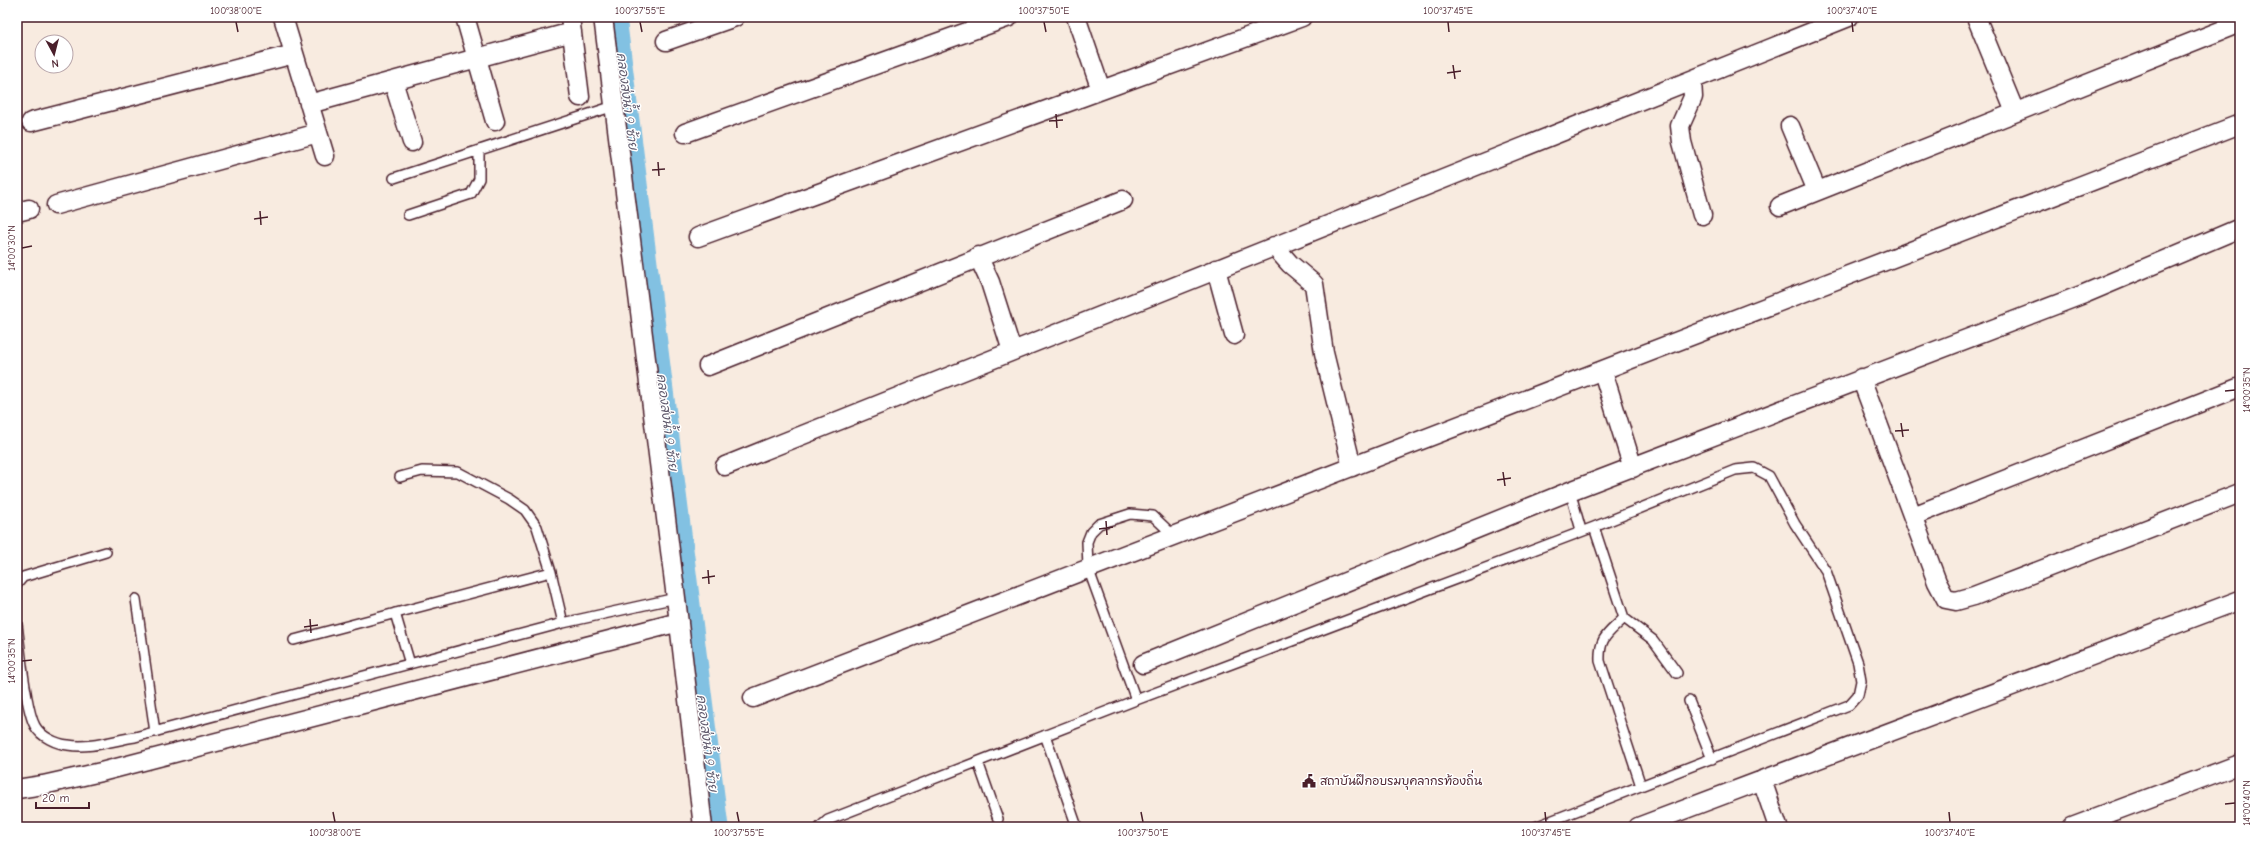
<svg xmlns="http://www.w3.org/2000/svg" width="2257" height="844" viewBox="0 0 2257 844" font-family="'Comic Neue','Playpen Sans Thai',sans-serif">
  <style>
    .lines { fill: none; stroke-linecap: round; stroke-linejoin: round }
    .canal { stroke: #82c1e2; stroke-width: 19 }
    .service-casing { stroke: #4a1f2b; stroke-width: 12 }
    .minor-casing { stroke: #4a1f2b; stroke-width: 21 }
    .service { stroke: #fff; stroke-width: 9 }
    .minor { stroke: #fff; stroke-width: 18 }
    .ticks { fill: none; stroke: #4a1f2b; stroke-width: 1.5 }
    .labels { text-anchor: middle; stroke-width: 3; stroke-linejoin: round; paint-order: stroke }
    .poi-label { font-size: 12px; fill: #4a1f2b; stroke: #fff; text-anchor: start }
    .water-label { font-size: 13px; font-style: italic; fill: #5e586b; stroke: #fff }
    .neatline { fill: none; stroke: #4a1f2b; stroke-width: 1.5 }
    .ticks-label { font-size: 10px; text-anchor: middle; fill: #4a1f2b }
  </style>
  <rect width="100%" height="100%" fill="#f8ebe0"/>
  <filter id="ink" filterUnits="userSpaceOnUse"><feTurbulence type="fractalNoise" baseFrequency=".025" numOctaves="2"/><feDisplacementMap in="SourceGraphic" scale="8" xChannelSelector="R" yChannelSelector="G"/><feConvolveMatrix kernelMatrix="1 2 1 2 8 2 1 2 1" color-interpolation-filters="sRGB"/></filter>
  <g filter="url(#ink)">
    <g class="lines">
      <path class="canal" d="M617,17l102,810"/>
      <g class="service-casing">
        <path id="service" d="M394,178l220,-72
          M408,215l63,-21 8,-15v-29
          M400,477l22,-6 36,1 51,27 16,11 12,17 14,45 12,51
          M1570,491l11,39
          M17,584l6,-7 83,-25
          M136,599l19,133
          M395,613l15,51
          M1624,618c-16,16 -25,19 -24,43l41,125
          M17,624c3,23 8,84 18,102 6,11 22,18 33,19 22,4 46,-5 67,-8l428,-114 113,-25
          M294,640l257,-68
          M1136,700l-48,-132 -1,-26 4,-10 8,-8 31,-10 23,2 20,19
          M1689,701l23,58
          M1045,735l32,92
          M978,762l20,57
          M820,827l8,-7 308,-120 458,-173 30,91 29,22 24,33
          M1535,827l314,-122 9,-10 3,-14 -3,-18 -32,-92 -31,-47 -26,-48 -15,-8 -19,2 -141,57"/>
      </g>
      <g class="minor-casing">
        <path id="minor" d="M283,17l42,139
          M465,17l30,104
          M570,17l10,80
          M603,17l73,581 27,229
          M1076,17l25,73
          M1976,17l39,95
          M666,41l69,-24
          M1692,80l1,17 -13,29 2,16 20,73
          M393,81l19,61
          M309,104l263,-72
          M31,122l263,-68
          M1790,126l27,65
          M685,133l324,-116
          M56,205l262,-72
          M1780,206l460,-183
          M17,212l12,-3
          M698,237l604,-220
          M1274,246l16,18 24,20 10,69 28,114
          M978,256l12,26 22,69
          M1216,269l18,66
          M708,366l415,-166
          M1603,372l30,96
          M1861,378l76,204 9,17 10,2 18,-5 266,-103
          M725,466l1124,-449
          M1913,516l327,-129
          M1143,664l427,-173 514,-197 156,-66
          M753,698l1487,-574
          M1762,780l16,47
          M17,789l26,-4 58,-13 578,-150
          M1638,827l602,-227
          M2072,827l168,-63"/>
      </g>
      <use href="#service" class="service"/>
      <use href="#minor" class="minor"/>
    </g>
  </g>
  <path class="ticks" d="M236,22l2,10M640,22l2,10M1044,22l2,10M1448,22l1,10M1852,22l1,10M1453,65l2,14M1447,73l14,-2M1056,114l1,14M1049,121l14,-1M658,162l1,14M652,170l13,-1M260,211l1,14M254,219l14,-2M22,248l10,-2M2225,391l10,-1M1901,423l2,14M1895,431l14,-1M1503,472l2,14M1497,480l14,-2M1106,521l1,14M1099,529l14,-2M708,570l1,14M702,578l13,-2M310,619l1,14M304,627l14,-2M22,661l10,-1M2225,804l10,-1M333,812l2,10M737,812l2,10M1141,812l2,10M1545,812l1,10M1949,812l1,10"/>
  <defs>
    <g id="civic-bare" transform="scale(1.08)"><path d="M-.6-6.5H3V-4.5H.6V-3L4-1V1h2V6H-6V1h2V-1L-.6-3ZM-1.2 2.5V6h2.4V2.5Z" fill="#4a1f2b" stroke="#fff" stroke-width="2.5" paint-order="stroke"/></g>
  </defs>
  <g fill-rule="evenodd">
    <use href="#civic-bare" x="1309" y="781"/>
  </g>
  <g class="labels">
    <g class="poi-label">
      <text x="1320" y="785">สถาบันฝึกอบรมบุคลากรท้องถิ่น</text>
    </g>
    <g class="water-label">
      <text transform="translate(628 101) rotate(83)" y="5">คลองส่งน้ำ 9 ซ้าย</text>
      <text transform="translate(668 422) rotate(83)" y="5">คลองส่งน้ำ 9 ซ้าย</text>
      <text transform="translate(708 743) rotate(83)" y="5">คลองส่งน้ำ 9 ซ้าย</text>
    </g>
  </g>
  <rect width="2257" height="844" fill="none" stroke="#fff" stroke-width="44"/>
  <g transform="translate(54 54) rotate(173)"><circle r="19" fill="#ffffff" stroke="#b7a5aa"/>
  <path d="M0-3L7 15L0 10L-7 15Z" fill="#4a1f2b"/>
  <text y="-6" font-size="11" font-weight="bold" text-anchor="middle" fill="#4a1f2b">N</text>
  </g>
  <path d="M36 802v6h53v-6" fill="none" stroke="#4a1f2b" stroke-width="2"/>
  <text x="42" y="802" font-size="12" fill="#4a1f2b" stroke="#ffffff" stroke-width="3" paint-order="stroke">20 m</text>
  <rect x="22" y="22" width="2213" height="800" class="neatline"/>
  <g class="ticks-label">
    <text x="236" y="14">100°38'00"E</text>
    <text x="640" y="14">100°37'55"E</text>
    <text x="1044" y="14">100°37'50"E</text>
    <text x="1448" y="14">100°37'45"E</text>
    <text x="1852" y="14">100°37'40"E</text>
    <text transform="translate(11 248) rotate(-90)" y="4">14°00'30"N</text>
    <text transform="translate(2246 390) rotate(-90)" y="4">14°00'35"N</text>
    <text transform="translate(11 661) rotate(-90)" y="4">14°00'35"N</text>
    <text transform="translate(2246 803) rotate(-90)" y="4">14°00'40"N</text>
    <text x="335" y="836">100°38'00"E</text>
    <text x="739" y="836">100°37'55"E</text>
    <text x="1143" y="836">100°37'50"E</text>
    <text x="1546" y="836">100°37'45"E</text>
    <text x="1950" y="836">100°37'40"E</text>
  </g>
</svg>
